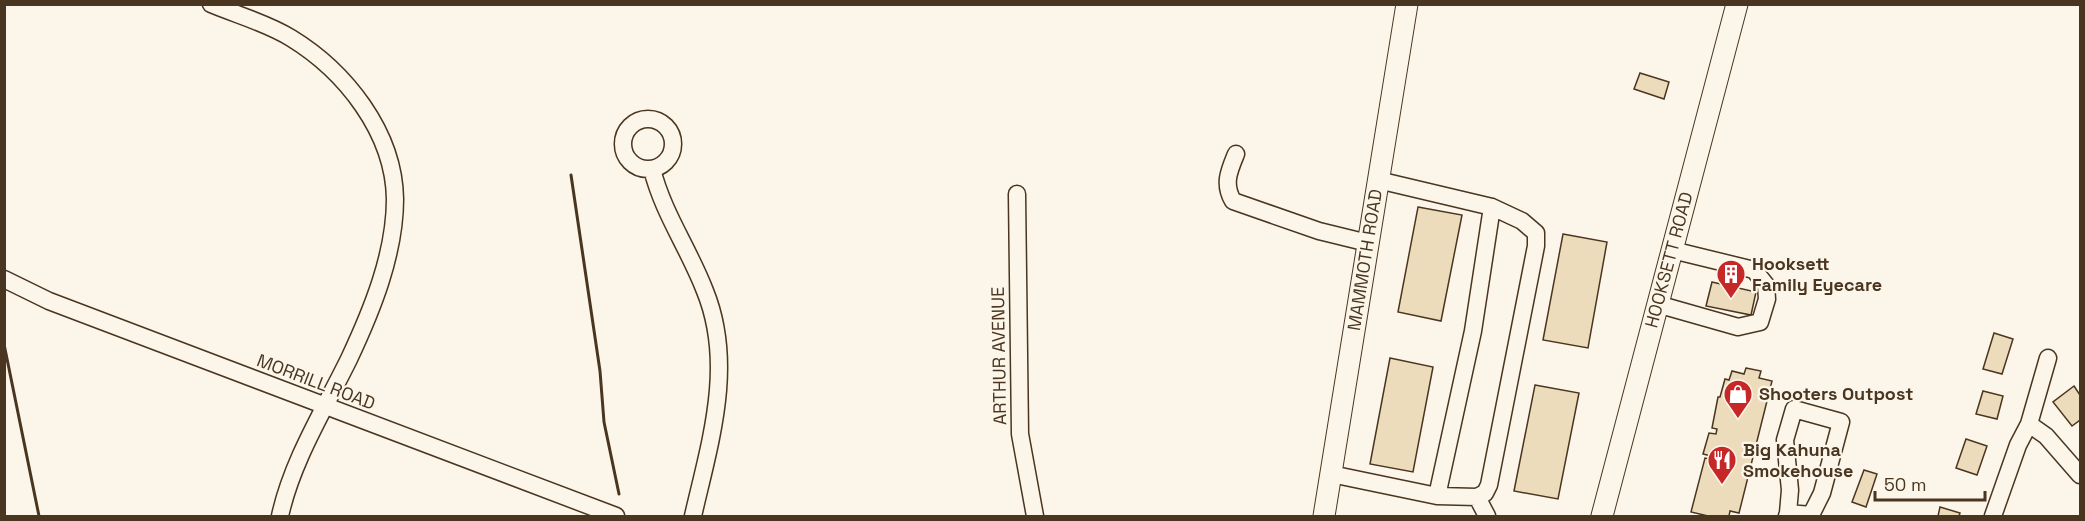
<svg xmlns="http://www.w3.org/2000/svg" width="2085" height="521" viewBox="0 0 2085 521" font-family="'Space Grotesk',sans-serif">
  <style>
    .building { fill: #ecdcbc; stroke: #4a3520; stroke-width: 1.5 }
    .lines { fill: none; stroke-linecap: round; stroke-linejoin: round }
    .minor-casing { stroke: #4a3520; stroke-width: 19 }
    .major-casing { stroke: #4a3520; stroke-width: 23 }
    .minor { stroke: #fbf6e9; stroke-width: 16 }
    .major { stroke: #fbf6e9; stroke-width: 21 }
    .wall { stroke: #4a3520; stroke-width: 3 }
    .labels { text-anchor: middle; stroke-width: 4.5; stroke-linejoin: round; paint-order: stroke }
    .street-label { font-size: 18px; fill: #4a3520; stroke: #fbf6e9 }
    .poi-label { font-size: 18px; font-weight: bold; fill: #4a3520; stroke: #fbf6e9; text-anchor: start }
  </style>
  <rect width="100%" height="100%" fill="#fbf6e9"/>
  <path class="building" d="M1640,73l29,9 -5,17 -30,-10z
    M1418,207l44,8 -21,106 -43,-9z
    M1563,234l44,8 -19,106 -45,-8z
    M1712,282l44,10 -5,23 -45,-9z
    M1994,333l19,6 -11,35 -19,-5z
    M1390,358l43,9 -20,105 -43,-8z
    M1746,368l15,3 -2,7 13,3 -33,132 -9,-2 -1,5h-21l-17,-4 14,-54 5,1 1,-3 -8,-2 6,-21 7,1 1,-5 -5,-1 6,-31h2l5,-18 4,1 3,-9 12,3z
    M1535,385l44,8 -21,106 -44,-8z
    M2074,386l6,9v25l-8,6 -19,-24z
    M1983,391l20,5 -6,23 -21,-5z
    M1966,439l21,7 -10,29 -21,-7z
    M1864,470l13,4 -11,33 -14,-5z
    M1940,507l20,6 -1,3h-21z"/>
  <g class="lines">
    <g class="minor-casing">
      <path id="minor" d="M211,4c26,11 56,19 80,34 54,33 103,94 104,161 0,55 -23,111 -46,160 -25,51 -57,102 -69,157
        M623 144a25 25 0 1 1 50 0a25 25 0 1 1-50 0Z
        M1236,154c-7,17 -13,30 -3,47l86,30 49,12
        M652,169c11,44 37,80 53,122 30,74 5,151 -12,225
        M1378,180l114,27
        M1017,194l3,240 15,82
        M4,279l45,22 567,215
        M1657,304l81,23 22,-5 7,-23 -1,-14 -12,-15 -82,-20
        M2029,424l17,12 34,39
        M1331,474l106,22 40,1 10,19
        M1437,496l36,-165 19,-124 30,14 14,12v13l-47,239 -4,8 -8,4
        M1787,516l1,-3 2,-23 -5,-50 9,-31 47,13 -19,71 -11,22 -23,-2
        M1993,516l25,-71 11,-21 19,-66"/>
    </g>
    <g class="major-casing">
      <path id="major" d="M1324,516l83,-512
        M1602,516l135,-512"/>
    </g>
    <use href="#minor" class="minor"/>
    <use href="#major" class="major"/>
    <path class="wall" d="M571,175l29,196 4,51 15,72
      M4,344l35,172"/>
  </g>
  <defs>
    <g id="building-pin" transform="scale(1.5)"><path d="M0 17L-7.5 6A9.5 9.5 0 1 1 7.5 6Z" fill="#c62828" stroke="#fbf6e9"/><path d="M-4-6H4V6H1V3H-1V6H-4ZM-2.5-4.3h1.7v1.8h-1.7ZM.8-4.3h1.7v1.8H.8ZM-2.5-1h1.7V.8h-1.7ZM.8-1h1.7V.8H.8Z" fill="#fff"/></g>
    <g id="shop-pin" transform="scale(1.5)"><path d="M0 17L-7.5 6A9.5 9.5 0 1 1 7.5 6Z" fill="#c62828" stroke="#fbf6e9"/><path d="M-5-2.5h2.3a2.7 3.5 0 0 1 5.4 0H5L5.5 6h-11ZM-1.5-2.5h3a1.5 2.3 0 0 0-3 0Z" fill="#fff"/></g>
    <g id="restaurant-pin" transform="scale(1.5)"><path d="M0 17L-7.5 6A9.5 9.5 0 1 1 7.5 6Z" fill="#c62828" stroke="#fbf6e9"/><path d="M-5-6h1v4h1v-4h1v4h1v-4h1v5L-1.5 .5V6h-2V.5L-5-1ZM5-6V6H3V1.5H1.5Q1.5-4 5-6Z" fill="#fff"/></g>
  </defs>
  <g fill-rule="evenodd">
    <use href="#building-pin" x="1731" y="274"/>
    <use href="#shop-pin" x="1738" y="394"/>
    <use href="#restaurant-pin" x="1722" y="460"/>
  </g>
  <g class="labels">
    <g class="street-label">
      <text transform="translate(1365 260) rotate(-81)" y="6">MAMMOTH ROAD</text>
      <text transform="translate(1669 260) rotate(-75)" y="6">HOOKSETT ROAD</text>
      <text transform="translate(999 356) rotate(-91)" y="6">ARTHUR AVENUE</text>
      <text transform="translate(316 382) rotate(21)" y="6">MORRILL ROAD</text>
    </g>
    <g class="poi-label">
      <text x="1752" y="270">Hooksett<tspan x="1752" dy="21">Family Eyecare</tspan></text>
      <text x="1759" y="400">Shooters Outpost</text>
      <text x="1743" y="456">Big Kahuna<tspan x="1743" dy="21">Smokehouse</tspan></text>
    </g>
  </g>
  <rect width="2085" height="521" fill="none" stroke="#4a3520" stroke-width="12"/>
  <path d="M1875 491v9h110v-9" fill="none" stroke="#4a3520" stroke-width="3"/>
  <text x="1884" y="491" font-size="18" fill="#4a3520" stroke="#fbf6e9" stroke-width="4.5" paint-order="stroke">50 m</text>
</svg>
